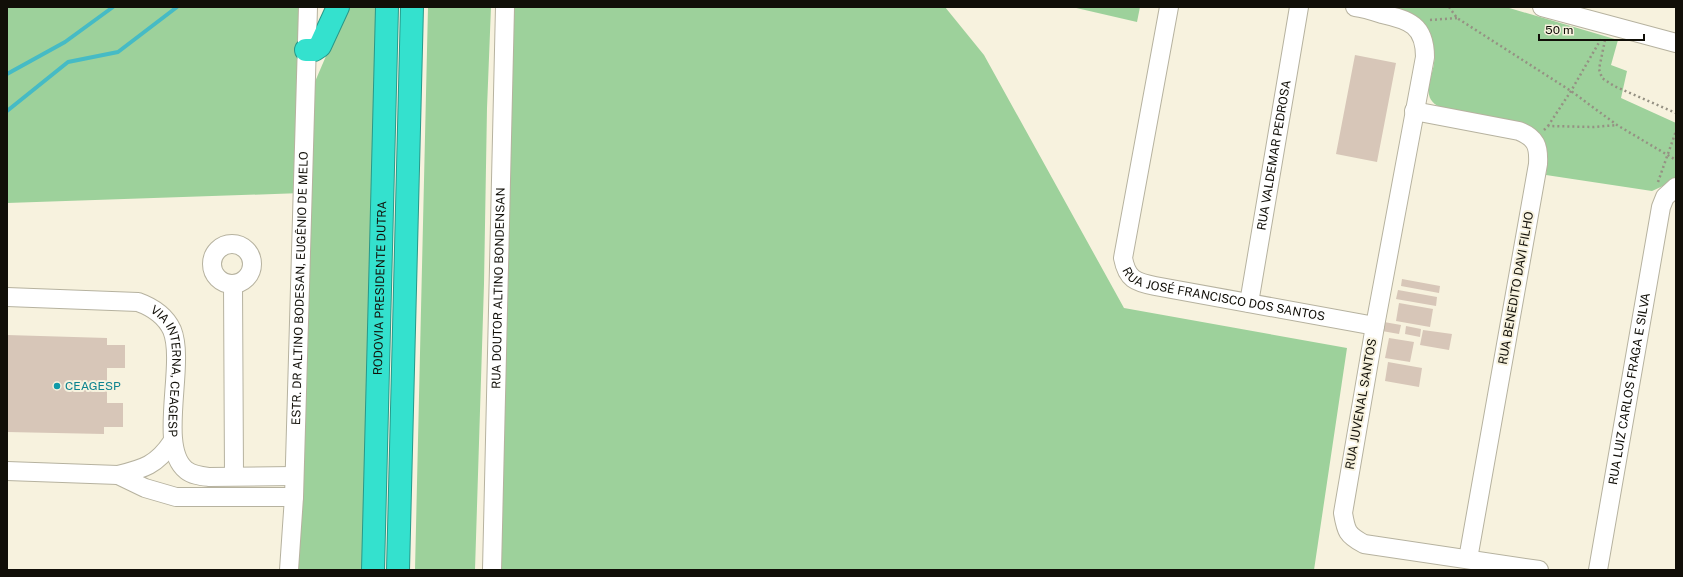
<svg xmlns="http://www.w3.org/2000/svg" width="1683" height="577" viewBox="0 0 1683 577" font-family="'Public Sans',sans-serif">
  <style>
    .green { fill: #9dd19b }
    .lines { fill: none; stroke-linecap: round; stroke-linejoin: round }
    .stream { stroke: #46bbc5; stroke-width: 4 }
    .building { fill: #d7c6b8 }
    .minor-casing { stroke: #b6b29f; stroke-width: 20 }
    .highway-casing { stroke: #289889; stroke-width: 24 }
    .path { stroke: #959183; stroke-width: 2.5; stroke-dasharray: 2 3; stroke-linecap: butt }
    .minor { stroke: #fff; stroke-width: 18 }
    .highway { stroke: #34e1ce; stroke-width: 22 }
    .culture-dot { fill: #0f9aa8; stroke: #f7f2de; stroke-width: 1.5 }
    .labels { text-anchor: middle; stroke-width: 4; stroke-linejoin: round; paint-order: stroke }
    .street-label { font-size: 12px; fill: #110f08; stroke: #f7f2de }
    .culture-label { font-size: 12px; fill: #0d838f; stroke: #f7f2de; text-anchor: start }
  </style>
  <rect width="100%" height="100%" fill="#f7f2de"/>
  <path class="green" d="M7,7h298v98l42,-98h28l10,81 -12,482h-84l13,-377 -295,10z
    M428,7h63l-4,101 -3,176 -9,286h-60z
    M510,7h435l39,48 140,253 223,40 -33,222h-824z
    M1072,7h68l-3,15z
    M1387,7h119l112,33 -7,25 16,6 -6,27 55,25v57l-24,11 -106,-16c2,-17 4,-30 -9,-43l-97,-25c-20,-9 -8,-28 -6,-44 1,-9 0,-16 -3,-25z"/>
  <g class="lines">
    <path class="stream" d="M7,74l58,-32 48,-35
      M7,111l61,-49 50,-10 59,-45"/>
  </g>
  <path class="building" d="M1355,55l41,8 -19,99 -41,-8z
    M1402,279l38,7 -1,7 -38,-7z
    M1398,290l39,7 -1,9 -40,-7z
    M1399,303l34,6 -3,18 -34,-6z
    M1384,322l17,3 -2,9 -17,-3z
    M1406,326l15,3 -1,8 -15,-3z
    M1423,330l29,4 -3,16 -29,-5z
    M7,335l100,3v7h18v23h-18v35h16v24h-19v7l-97,-2z
    M1389,338l25,4 -4,20 -25,-4z
    M1388,362l34,6 -3,19 -34,-6z"/>
  <g class="lines">
    <g class="minor-casing">
      <g id="minor">
        <path id="s1" d="M1169,7l-46,251c4,21 12,24 32,28l220,40"/>
        <path d="M1355,7c9,1 18,4 27,7 27,6 43,11 43,43l-50,269 -32,187c3,18 4,22 21,31l175,26"/>
        <path d="M1542,7l134,36"/>
        <path d="M1414,111l105,20c17,7 20,15 19,33l-70,395"/>
        <circle cx="232" cy="264" r="20"/>
        <path d="M233,284l1,192"/>
        <path id="s2" d="M7,297l131,5c14,5 27,13 34,28 14,34 -15,117 14,140 6,5 15,6 23,7l85,-1"/>
        <path id="s3" d="M1249,303l50,-296"/>
        <path d="M7,471l111,4 27,13 31,9h118"/>
        <path d="M118,475c25,-6 39,-10 54,-33"/>
        <path id="s4" d="M289,570l5,-73 14,-490"/>
        <path id="s5" d="M492,570l13,-563"/>
        <path id="s6" d="M1598,570l63,-363 4,-10 11,-10"/>
      </g>
    </g>
    <g class="highway-casing">
      <g id="highway">
        <path d="M306,50h8l6,-4 18,-39"/>
        <path id="s7" d="M373,570l14,-563"/>
        <path d="M398,570l14,-563"/>
      </g>
    </g>
    <path class="path" d="M1449,7l8,11 114,73 46,34 59,35
      M1430,20l27,-2
      M1605,40l-6,29 3,9 12,8 62,27
      M1548,126l23,-35 30,-52
      M1544,130l4,-4 45,1 24,-2
      M1658,182l18,-51"/>
    <use href="#minor" class="minor"/>
    <use href="#highway" class="highway"/>
  </g>
  <circle class="culture-dot" cx="57" cy="386" r="4"/>
  <g class="labels">
    <g class="street-label">
      <text dy="4" stroke="none"><textPath href="#s3" startOffset="150">RUA VALDEMAR PEDROSA</textPath></text>
      <text dy="4" stroke="none"><textPath href="#s5" startOffset="282">RUA DOUTOR ALTINO BONDENSAN</textPath></text>
      <text transform="translate(1516 288) rotate(-80)" y="4">RUA BENEDITO DAVI FILHO</text>
      <text dy="4" stroke="none"><textPath href="#s4" startOffset="282">ESTR. DR ALTINO BODESAN, EUGÊNIO DE MELO</textPath></text>
      <text dy="4" stroke="none"><textPath href="#s7" startOffset="282">RODOVIA PRESIDENTE DUTRA</textPath></text>
      <text dy="4" stroke="none"><textPath href="#s1" startOffset="370">RUA JOSÉ FRANCISCO DOS SANTOS</textPath></text>
      <text dy="4" stroke="none"><textPath href="#s2" startOffset="215">VIA INTERNA, CEAGESP</textPath></text>
      <text dy="4" stroke="none"><textPath href="#s6" startOffset="184">RUA LUIZ CARLOS FRAGA E SILVA</textPath></text>
      <text transform="translate(1361 404) rotate(-80)" y="4">RUA JUVENAL SANTOS</text>
    </g>
    <g class="culture-label">
      <text x="65" y="390">CEAGESP</text>
    </g>
  </g>
  <rect width="1683" height="577" fill="none" stroke="#110f08" stroke-width="16"/>
  <path d="M1539 34v6h105v-6" fill="none" stroke="#110f08" stroke-width="2"/>
  <text x="1545" y="34" font-size="12" fill="#110f08" stroke="#f7f2de" stroke-width="3" paint-order="stroke">50 m</text>
</svg>
